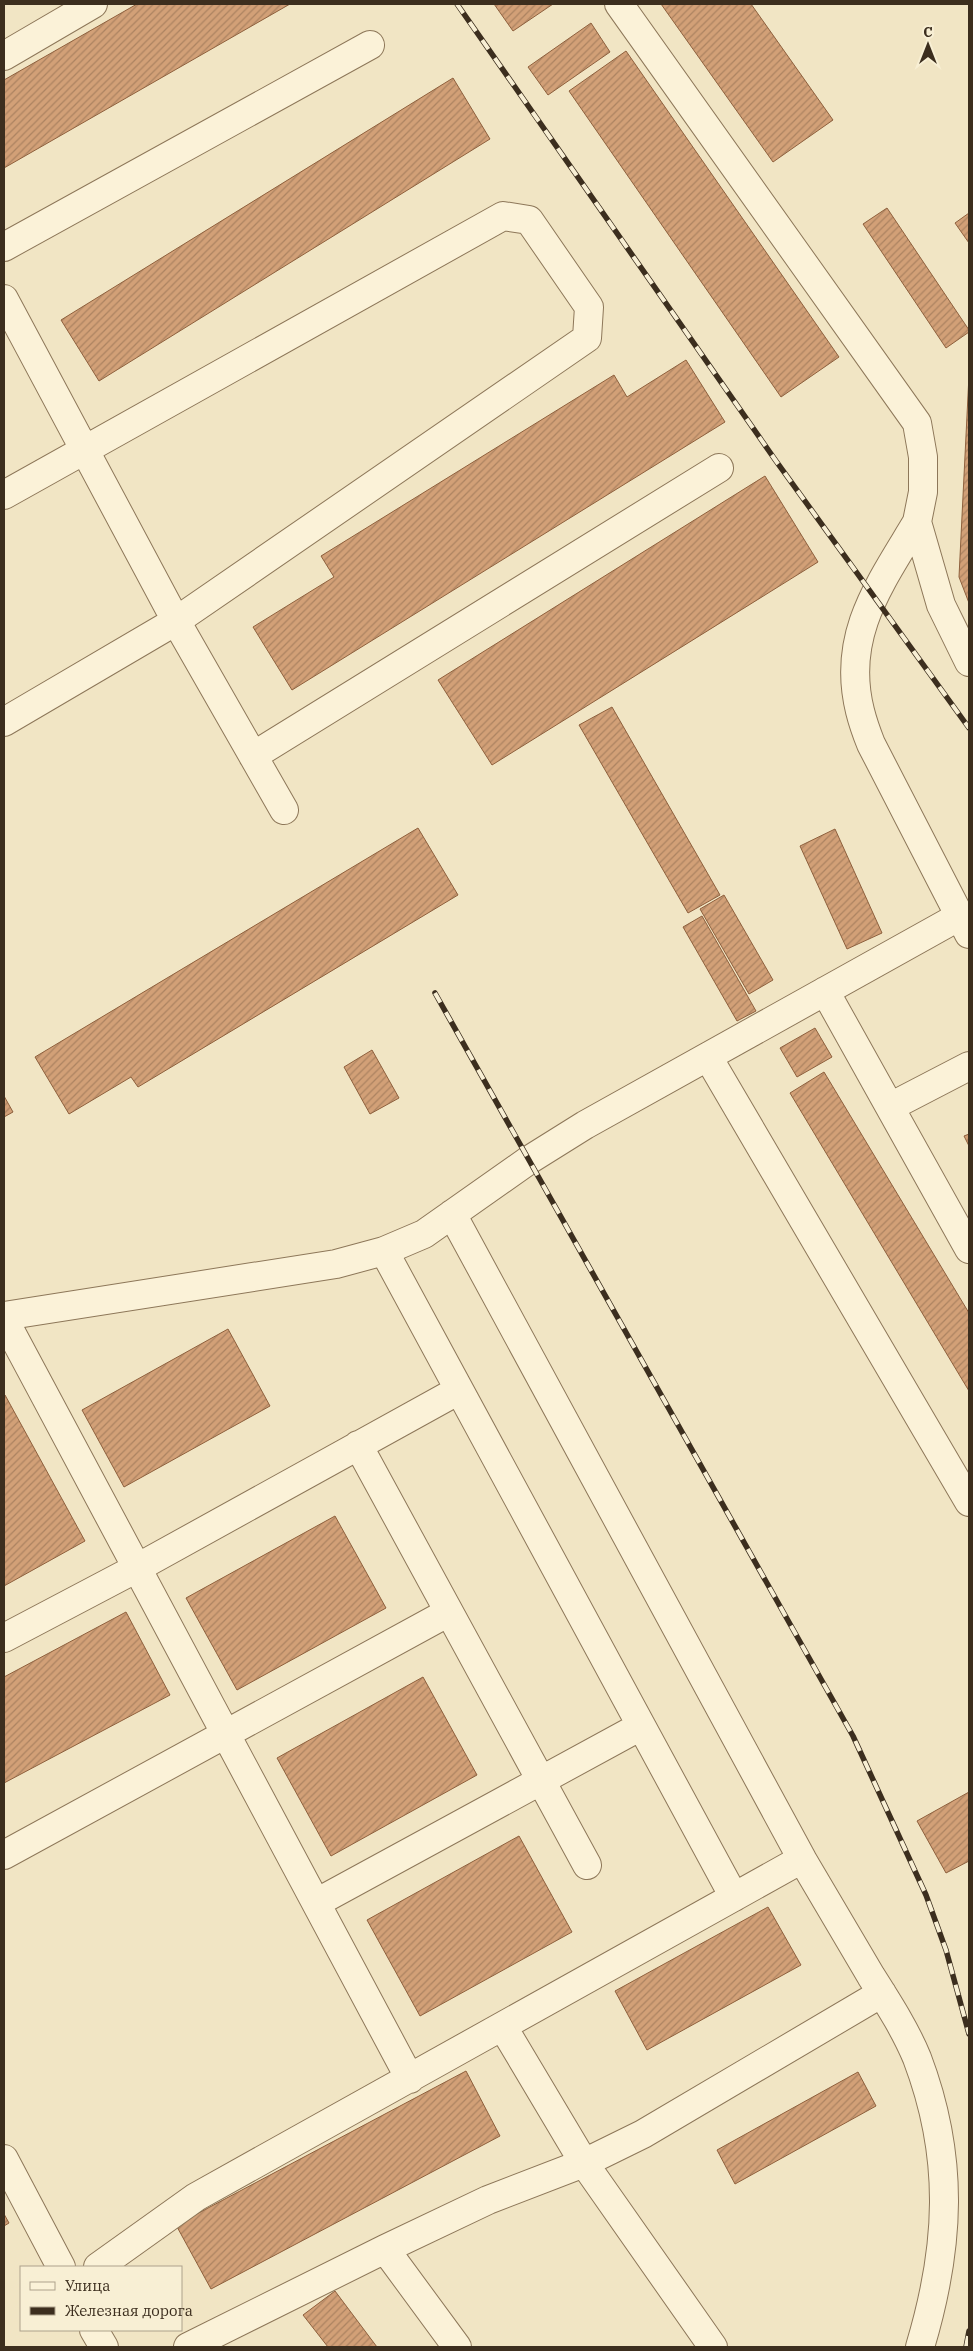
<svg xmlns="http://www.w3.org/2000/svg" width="973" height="2351" viewBox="0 0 973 2351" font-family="'IBM Plex Serif',serif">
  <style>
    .building { fill: url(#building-hatch); stroke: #8e603d }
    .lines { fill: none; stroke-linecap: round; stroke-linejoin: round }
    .minor-casing { stroke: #8d7759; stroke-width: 30 }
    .minor { stroke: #fbf2d8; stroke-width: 28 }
    .rail-casing { stroke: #3c2e1e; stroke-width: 5.5 }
    .rail { stroke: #f8efd4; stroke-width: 4; stroke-dasharray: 11; stroke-linecap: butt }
  </style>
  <defs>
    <pattern id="building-hatch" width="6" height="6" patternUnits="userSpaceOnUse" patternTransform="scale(1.25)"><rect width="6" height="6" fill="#d2a077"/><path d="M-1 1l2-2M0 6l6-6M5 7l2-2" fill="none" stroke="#ac8361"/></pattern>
  </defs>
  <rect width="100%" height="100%" fill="#f1e5c4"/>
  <path class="building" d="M137,4h153l-286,164v-88z
    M494,4h59l-40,27z
    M661,4h90l82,116 -60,42z
    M591,23l19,29 -62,43 -20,-28z
    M626,51l213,306 -58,40 -212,-306z
    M453,78l37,61 -391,242 -38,-61z
    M887,208l82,122v2l-23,16 -83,-124z
    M969,213v30l-14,-20z
    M686,360l39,62 -433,268 -39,-63 81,-50 -13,-21 293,-181 13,22z
    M969,375v228l-10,-26z
    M765,476l53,86 -326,203 -54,-85z
    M612,707l108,188 -32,18 -109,-188z
    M418,828l40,67 -320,192 -7,-10 -62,37 -34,-57z
    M835,829l47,104 -35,16 -47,-103z
    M724,895l49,85 -24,14 -49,-85z
    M702,916l54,95 -19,10 -54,-94z
    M815,1028l17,29 -35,20 -17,-29z
    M372,1050l27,48 -29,16 -26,-47z
    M824,1072l145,241v78l-179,-298z
    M4,1096l9,16 -9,5z
    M969,1134v12l-5,-10z
    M228,1329l42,77 -146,81 -42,-77z
    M5,1395l80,146 -81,45v-190z
    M335,1516l51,92 -149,82 -51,-92z
    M126,1612l44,83 -166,88v-106z
    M423,1677l54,98 -146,81 -54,-98z
    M969,1792v69l-23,12 -29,-52z
    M519,1836l53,96 -152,84 -53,-96z
    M768,1907l33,58 -154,85 -32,-59z
    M466,2071l34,65 -289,153 -35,-64z
    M858,2072l18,34 -141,78 -18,-34z
    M4,2214l5,9 -5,3z
    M335,2291l42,56h-49l-25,-32z"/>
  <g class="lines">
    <g class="minor-casing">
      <path id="minor" d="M619,4l298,419 6,34v35l-6,30 24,83 28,57
        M4,56l89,-52
        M4,247l366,-202
        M4,299l172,322 108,189
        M4,495l499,-279 26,4 60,87 -2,31 -411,283 -172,101
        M917,522c-37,62 -76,113 -57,189 3,12 7,23 11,33l98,190
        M253,756l466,-288
        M825,991l144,258
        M708,1057l261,445
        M890,1107l79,-41
        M384,1251l350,646
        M4,1316l332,-52 48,-13 40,-17 105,-74 56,-35 375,-209
        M4,1319l406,760
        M358,1445l229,420
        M4,1638l133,-70 322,-178
        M4,1855l445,-243
        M802,1859c23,39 46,78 69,117 17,27 34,53 46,82 38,100 33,189 3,289
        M316,1903l325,-177
        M503,2027l81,136 129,184
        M4,2159l57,108
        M385,2249l72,98
        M98,2267l98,-70 606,-338 -350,-645
        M94,2330l10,17
        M188,2347l197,-98 103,-49 96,-37 59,-29 239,-141"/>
    </g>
    <use href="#minor" class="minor"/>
    <g class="rail-casing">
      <path id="rail" d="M457,4l319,457 193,267
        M435,993l418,743 73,159 20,55 23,84
        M966,2347l3,-16"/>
    </g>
    <use href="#rail" class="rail"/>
  </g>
  <rect width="973" height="2351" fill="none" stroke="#3c2e1e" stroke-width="10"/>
  <rect x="20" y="2266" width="162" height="65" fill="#f8efd4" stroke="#ada28b"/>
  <rect x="30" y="2282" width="25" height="8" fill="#fbf2d8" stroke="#ada28b"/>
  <text x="65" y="2291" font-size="15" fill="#3c2e1e">Улица</text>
  <rect x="30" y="2307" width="25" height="8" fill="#3c2e1e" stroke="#ada28b"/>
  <text x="65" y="2316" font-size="15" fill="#3c2e1e">Железная дорога</text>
  <g transform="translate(928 45)" stroke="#f8efd4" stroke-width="4" paint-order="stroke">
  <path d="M0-4L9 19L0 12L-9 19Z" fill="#3c2e1e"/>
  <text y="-8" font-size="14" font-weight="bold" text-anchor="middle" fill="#3c2e1e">С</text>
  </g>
</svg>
